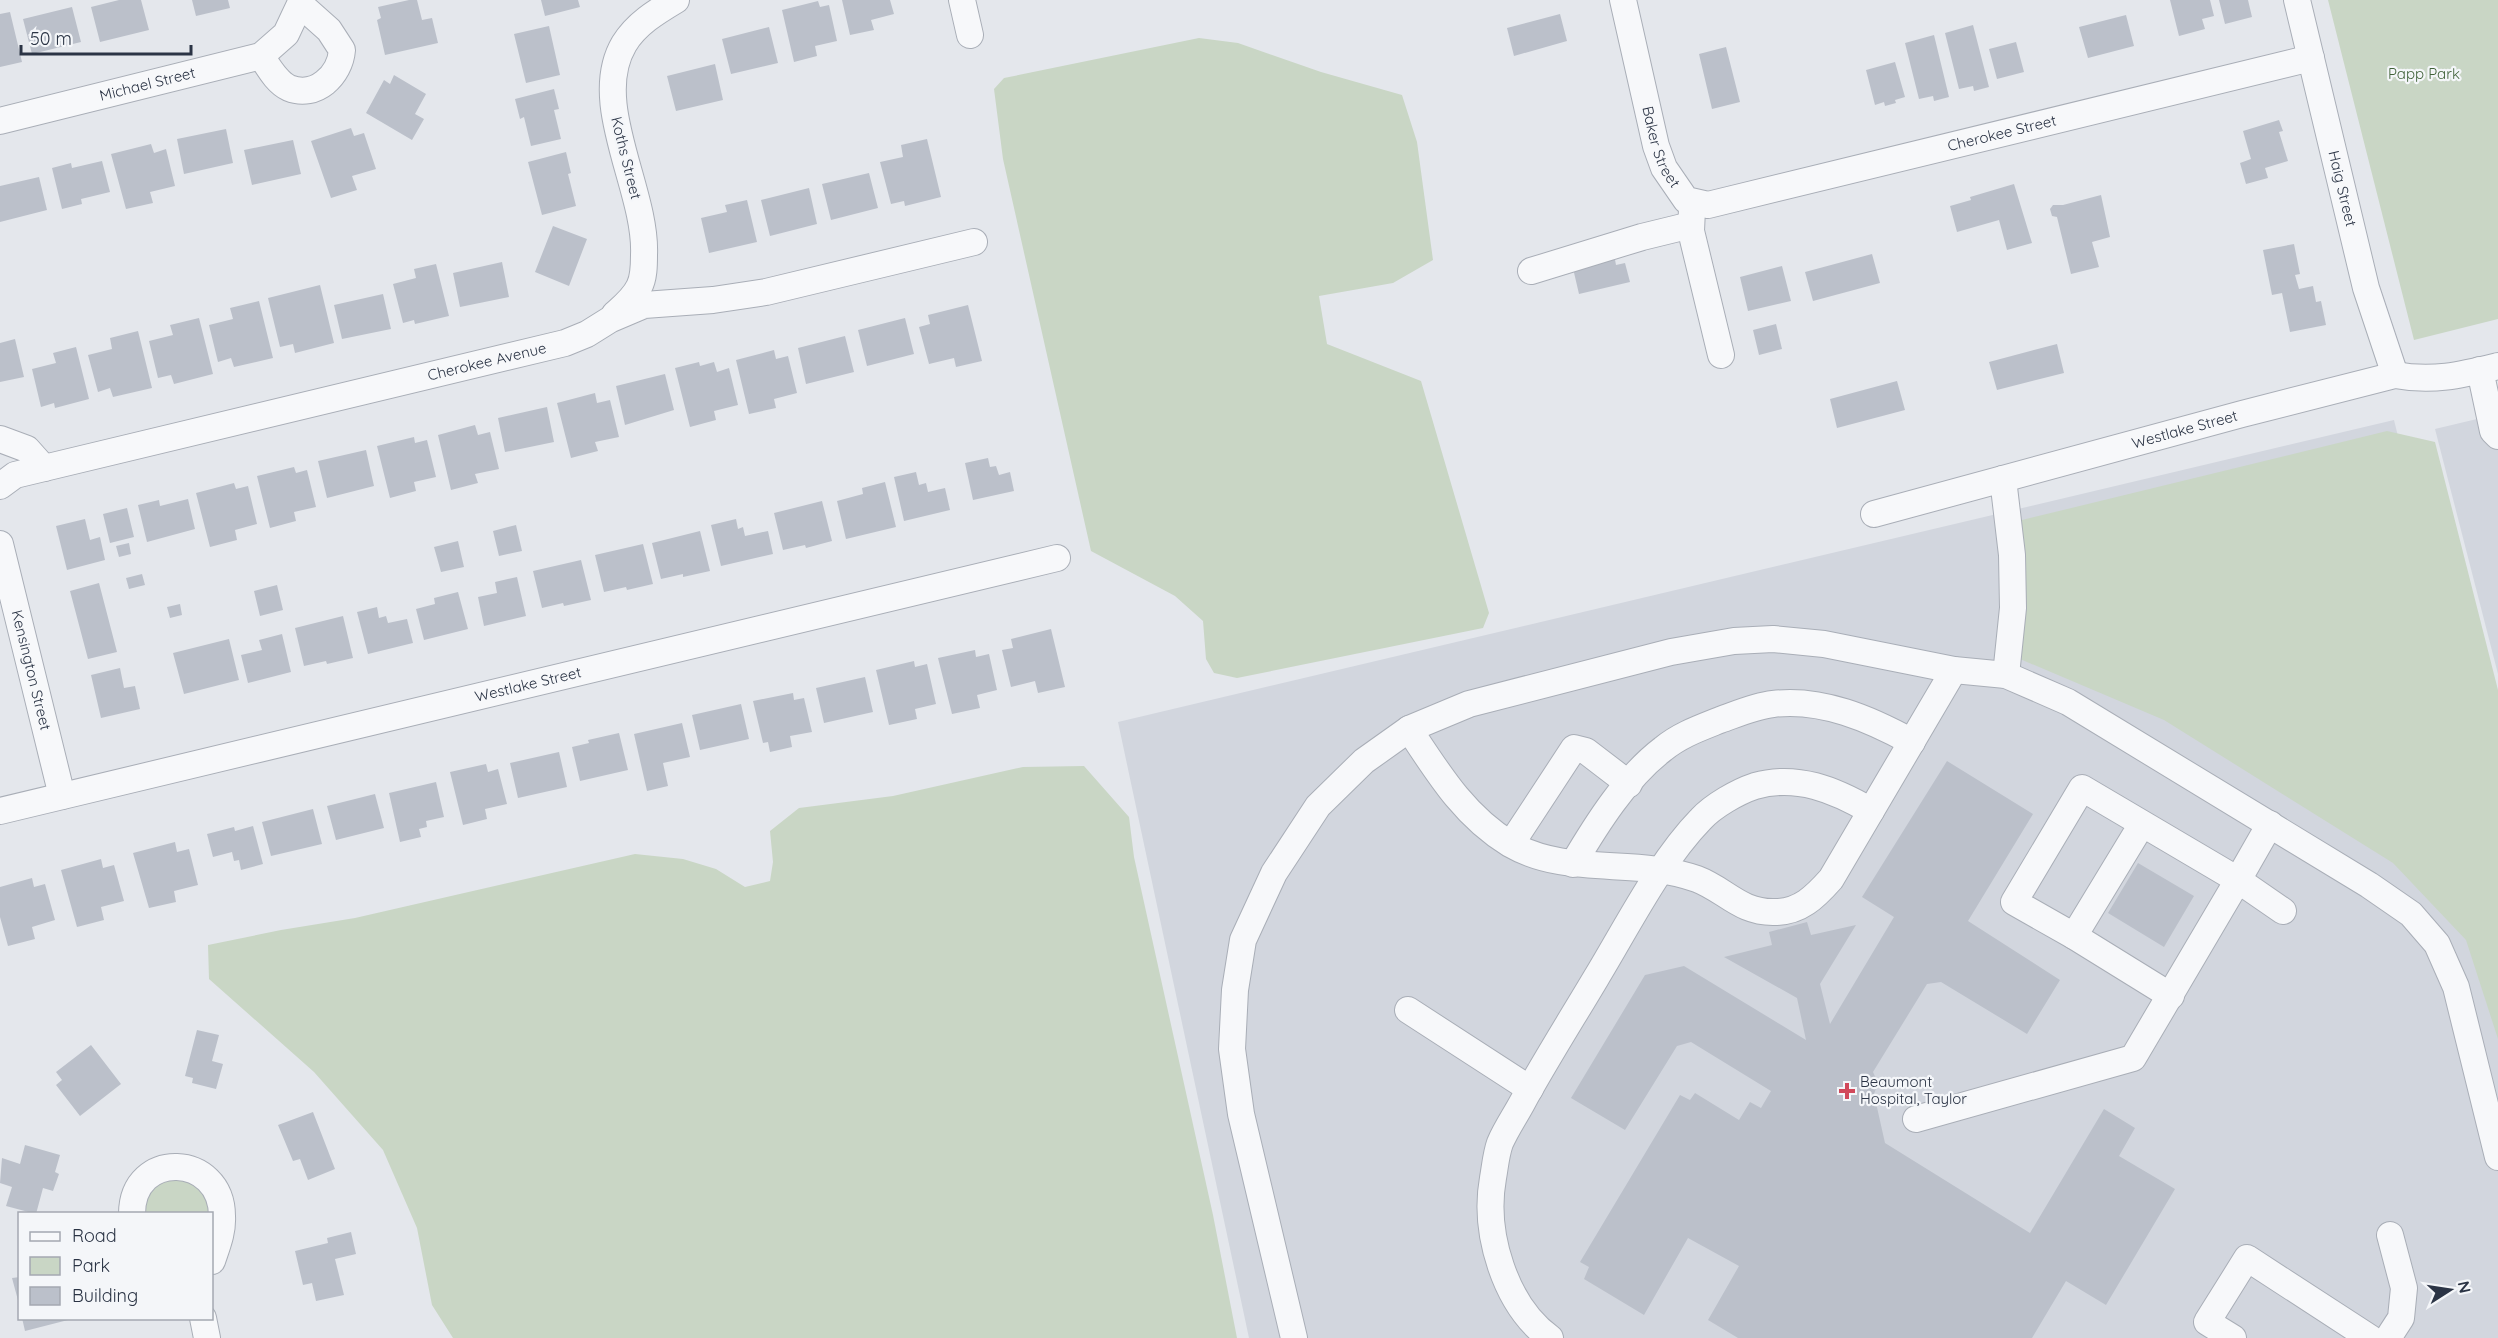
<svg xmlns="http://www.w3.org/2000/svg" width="2498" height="1338" viewBox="0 0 2498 1338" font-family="Quicksand,sans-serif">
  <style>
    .built { fill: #d2d6de }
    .green { fill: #c9d6c5 }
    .building { fill: #bbc0ca }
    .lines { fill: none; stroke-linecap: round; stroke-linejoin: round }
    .minor-casing { stroke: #a9aeb7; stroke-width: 28 }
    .minor { stroke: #f7f8fa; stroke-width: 26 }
    .poi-dot { fill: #d1495b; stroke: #f4f6f9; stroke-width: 2 }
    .labels { text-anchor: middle; stroke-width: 4.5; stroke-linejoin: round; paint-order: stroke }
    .park-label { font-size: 15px; fill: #3f6138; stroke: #f4f6f9 }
    .street-label { font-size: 15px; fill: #2b3445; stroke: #f4f6f9 }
    .poi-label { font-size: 15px; fill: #2b3445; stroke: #f4f6f9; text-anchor: start }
  </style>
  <rect width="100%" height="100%" fill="#e4e7ec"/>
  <path class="built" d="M2498,414v260l-63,-245z
    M2394,420l104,423v495h-1249l-131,-616z"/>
  <path class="green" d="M2328,0h170v319l-84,21z
    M1199,38l39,5 83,29 81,23 15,47 16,118 -40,23 -74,13 8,48 94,37 68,232 -6,15 -246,50 -23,-5 -8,-14 -3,-38 -28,-25 -84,-45 -88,-392 -9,-70 10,-11z
    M2387,431l48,11 63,248v349l-32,-99 -73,-77 -229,-143 -144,-61 -6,-137z
    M1084,766l45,51 5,40 79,358 24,123h-784l-21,-33 -15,-77 -34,-78 -69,-78 -105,-93 -1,-34 73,-15 74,-12 280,-64 48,5 33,10 29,18 25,-6 3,-19 -3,-31 29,-23 94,-12 130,-29z
    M175,1175l30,13 7,26 -69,-1 4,-23z"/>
  <path class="building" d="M119,0h22l8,30 -49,12 -9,-35z
    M192,0h36l2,8 -34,8z
    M409,0h8l5,20 10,-2 6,25 -53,12 -8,-35 4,-2 -3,-11z
    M541,0h37l2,7 -35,9z
    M842,0h48l4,14 -23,6 3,10 -24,5z
    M2170,0h40l4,16 -12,3 3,10 -26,7z
    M2219,0h29l4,17 -27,7z
    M818,1l2,6 9,-2 8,36 -22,5 2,10 -23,6 -12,-52z
    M72,7l9,35 -49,12 -9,-35z
    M10,12l12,50 -22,5v-53z
    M1560,14l7,27 -53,15 -7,-28z
    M2126,15l8,31 -46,12 -9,-31z
    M1973,25l16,62 -15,4 -1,-5 -14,3 -14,-56z
    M549,26l11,49 -34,8 -12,-49z
    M769,27l9,36 -47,11 -9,-35z
    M1934,35l15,62 -15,4 -1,-5 -14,3 -14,-56z
    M2016,42l8,30 -27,7 -8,-30z
    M1726,47l14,55 -28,7 -13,-55z
    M1895,62l10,35 -10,3 1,3 -11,3 -1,-4 -9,3 -9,-35z
    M715,64l8,36 -47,11 -9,-35z
    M394,75l32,19 -11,20 9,5 -12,21 -46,-27 18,-33 6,4z
    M554,89l5,20 -5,1 7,29 -30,7 -7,-29 -4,2 -5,-20z
    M2279,120l4,11 -4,1 9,29 -23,7 3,10 -22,6 -6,-21 11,-4 -8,-28z
    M351,128l3,8 10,-3 12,36 -24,7 5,14 -26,8 -20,-57z
    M226,129l7,34 -49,11 -7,-35z
    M927,139l14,58 -36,9 -1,-5 -13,3 -11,-42 23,-5 -2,-12z
    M293,140l8,34 -49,11 -8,-35z
    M151,144l3,9 12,-4 9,37 -25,6 3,11 -27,6 -15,-55z
    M566,152l5,21 -3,1 8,32 -34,9 -14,-53z
    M102,161l8,31 -29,7 1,5 -20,5 -10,-41 19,-5 1,5z
    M869,173l9,35 -47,12 -9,-36z
    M39,177l8,33 -47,12v-36z
    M2014,184l18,59 -25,7 -8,-30 -42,12 -7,-26 21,-6 -1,-3z
    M809,188l8,36 -47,12 -9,-36z
    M2101,195l9,42 -18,5 7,25 -28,7 -14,-57 -5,-1 -2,-7 3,-4h10z
    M747,200l10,42 -48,11 -8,-35 26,-6 -2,-7z
    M553,226l34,13 -18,47 -34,-14z
    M2294,244l6,30 -5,1 4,14 14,-3 3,16 5,-1 5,24 -36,7 -8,-39 -10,2 -9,-45z
    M1614,254l2,11 9,-2 5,19 -51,12 -7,-30z
    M1872,254l8,29 -67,18 -8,-29z
    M502,262l7,35 -49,10 -7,-34z
    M436,264l13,52 -34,8 -1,-4 -11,3 -10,-39 23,-6 -2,-9z
    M1782,266l9,35 -43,10 -8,-34z
    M320,285l14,58 -39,10 -2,-9 -13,3 -12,-49z
    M383,294l8,35 -49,10 -8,-34z
    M259,301l14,57 -39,9 -3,-9 -13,4 -9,-37 24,-6 -3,-11z
    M968,305l14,56 -26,6 -2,-9 -25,6 -10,-37 11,-3 -2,-9z
    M199,318l14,56 -39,10 -3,-9 -13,3 -9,-37 24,-6 -3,-10z
    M905,318l9,36 -47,12 -9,-36z
    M1776,324l6,25 -23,6 -6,-25z
    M138,331l14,57 -39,9 -3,-9 -12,4 -10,-37 24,-6 -2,-11z
    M845,336l9,36 -48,12 -8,-36z
    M15,339l9,38 -24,5v-39z
    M2057,344l7,29 -67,17 -8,-28z
    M76,347l13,52 -34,9 -1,-5 -13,4 -9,-38 24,-6 -3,-10z
    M774,350l2,9 12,-3 9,37 -23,6 2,9 -27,6 -13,-54z
    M699,362l1,4 14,-4 3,10 12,-4 9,37 -24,6 2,9 -26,7 -15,-59z
    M665,374l9,36 -49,15 -9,-39z
    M1897,381l8,29 -68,18 -7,-29z
    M595,393l2,10 13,-3 9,37 -24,5 3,9 -27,7 -14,-55z
    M547,407l7,35 -49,10 -7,-34z
    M475,425l3,10 12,-3 9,37 -24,5 3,9 -27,7 -13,-55z
    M414,437l1,6 12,-3 9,37 -22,5 2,9 -26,7 -13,-52z
    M366,450l8,36 -47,12 -9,-37z
    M988,458l2,9 6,-1 3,9 11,-3 4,19 -41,9 -8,-37z
    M294,467l2,6 11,-3 9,37 -22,5 2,9 -26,7 -13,-52z
    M916,472l3,13 7,-2 2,9 17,-4 5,22 -46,11 -10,-44z
    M885,482l11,45 -50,12 -9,-38 26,-7 -1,-6z
    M234,483l2,6 12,-3 9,38 -22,6 2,10 -27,7 -14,-54z
    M188,499l7,30 -48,13 -9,-37 21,-5 1,6z
    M822,501l10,40 -26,7 -1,-3 -22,5 -9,-37z
    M127,508l7,29 -24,6 -7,-29z
    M85,519l5,21 10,-3 5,23 -38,10 -11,-44z
    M736,519l2,10 5,-2 2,9 23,-5 5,23 -52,12 -10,-41z
    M516,525l6,26 -23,5 -6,-25z
    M700,531l10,40 -27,6v-3l-22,5 -9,-36z
    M458,541l6,26 -23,5 -7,-25z
    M129,543l2,11 -12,3 -3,-11z
    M643,544l10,40 -26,6 -1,-3 -22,5 -9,-37z
    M581,560l10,40 -27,6 -1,-3 -21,5 -9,-37z
    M142,574l3,11 -16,4 -3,-11z
    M517,577l9,39 -42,10 -6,-29 19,-4 -2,-11z
    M99,583l18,69 -29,7 -18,-68z
    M277,585l6,25 -23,6 -6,-25z
    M458,592l10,37 -44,11 -8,-31 19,-5 -1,-6z
    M180,604l2,11 -12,3 -3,-11z
    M377,607l2,11 7,-2 2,7 19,-4 6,24 -45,11 -11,-42z
    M343,616l10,42 -26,6 -1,-3 -22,5 -9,-38z
    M1051,629l14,58 -27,6 -3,-12 -24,6 -9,-37 11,-2 -2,-9z
    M282,634l9,38 -43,11 -7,-28 21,-5 -3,-10z
    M229,639l10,41 -55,14 -11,-41z
    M975,650l1,7 13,-3 8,36 -20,5 3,13 -28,6 -14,-56z
    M914,661l1,6 12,-3 9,40 -21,5 2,10 -28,6 -13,-55z
    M120,668l4,20 11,-2 5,23 -39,9 -10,-43z
    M865,677l8,35 -49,11 -8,-35z
    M793,693l1,7 10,-2 8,34 -22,4 2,11 -22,5 -2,-10 -5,1 -10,-42z
    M741,704l8,35 -49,11 -8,-35z
    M682,723l8,34 -27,6 5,23 -21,5 -13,-57z
    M619,733l9,37 -48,11 -8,-34 17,-4 -1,-3z
    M559,752l8,35 -49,11 -8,-35z
    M1947,761l86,53 -65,107 92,59 -33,54 -86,-52 -14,2 -54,88 5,11 -4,11 11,49 145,90 74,-124 31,19 -16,28 56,33 -69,116 -40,-24 -34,57h-294l-30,-18 31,-54 -51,-28 -44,77 -60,-36 5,-12 -9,-5 100,-167 10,5 5,-7 44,27 11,-18 11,6 10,-17 -80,-49 -14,4 -52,84 -54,-32 74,-123 39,-9 122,74 -9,-42 -73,-41 48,-12 -3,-13 38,-10 4,13 45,-10 -36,59 10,40 64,-107 -32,-20z
    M486,764l2,8 10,-3 9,35 -22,5 2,10 -24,6 -13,-53z
    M436,782l8,35 -18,4 1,6 -8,2 2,8 -21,5 -11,-49z
    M375,794l9,34 -48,12 -9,-34z
    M313,809l9,35 -51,12 -9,-34z
    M253,826l10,38 -22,6 -2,-10 -5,1 -2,-9 -19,5 -6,-23 27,-7 1,4z
    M175,842l2,10 12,-3 9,36 -24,6 2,11 -27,6 -16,-55z
    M101,859l2,9 11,-3 10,36 -23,6 3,13 -27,7 -16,-57z
    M2138,863l56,33 -30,51 -56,-34z
    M32,878l2,9 11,-3 10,36 -23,7 3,12 -27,7 -8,-29v-30z
    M197,1030l22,5 -7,26 11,3 -7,25 -24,-6 1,-5 -8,-2z
    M91,1045l30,39 -41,32 -24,-31 6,-5 -6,-8z
    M313,1112l22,57 -27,11 -8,-21 -7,2 -15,-36z
    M25,1145l35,10 -5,17 4,2 -6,17 -10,-3 -7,26 -30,-8 6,-19 -12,-4 2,-25 18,6z
    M351,1232l5,22 -21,5 9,36 -28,6 -4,-18 -9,2 -8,-34 33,-8 -1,-5z
    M20,1277v27h-1l-7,-26z
    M22,1318h46v2l-43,11z"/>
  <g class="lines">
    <g class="minor-casing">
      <g id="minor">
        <path d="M962,0l8,35"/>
        <path id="s1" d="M1623,0l33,146 8,22 22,32 22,5 603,-147"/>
        <path id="s2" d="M2297,0l69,288 29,87"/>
        <path d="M261,56c7,10 15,26 28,32 27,11 51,-13 53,-38l-13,-20 -28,-25"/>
        <path id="s3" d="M0,121l261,-65 25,-22 16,-34"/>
        <path d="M1692,209l-1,22 30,124"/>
        <path d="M1531,271l111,-34 49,-12"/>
        <path d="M615,314c9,-8 19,-16 24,-27 5,-9 5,-22 5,-32 3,-65 -55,-152 -20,-211 12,-20 32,-32 52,-44"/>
        <path d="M2480,370l13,61 5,5"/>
        <path d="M0,439l27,10 17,19"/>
        <path d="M2003,479l9,76 1,53 -7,67"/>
        <path id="s4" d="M0,486l15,-11 550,-132 22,-9 24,-15 33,-14 69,-5 53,-8 208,-50"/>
        <path id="s5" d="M1874,514l368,-100 153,-39c38,7 66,0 103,-9"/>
        <path id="s6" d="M0,544l62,252"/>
        <path d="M1409,729c29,44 55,87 101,115 57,33 126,13 187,35 29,11 43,34 78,33 25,0 40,-15 56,-33l123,-209"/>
        <path id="s7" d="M0,811l1057,-253"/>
        <path d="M2142,824l-68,112 -60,-34 68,-114 156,92 32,-56"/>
        <path d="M1511,844l63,-96 12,3 43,33"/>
        <path d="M1573,864c23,-39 53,-87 90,-115 17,-14 37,-21 57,-29 17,-6 35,-14 53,-16 49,-6 97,15 139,38"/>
        <path d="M2074,936l97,60"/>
        <path d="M1408,1010l122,79"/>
        <path d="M1916,1119l217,-61 105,-178 45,31"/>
        <path d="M132,1214c0,-65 90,-61 90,2 1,16 -5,30 -10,45"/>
        <path d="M203,1318l4,20"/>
        <path d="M1294,1338l-53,-224 -9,-65 3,-59 8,-50 31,-67 44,-67 46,-45 45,-32 60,-25 202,-52 63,-11 39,-2 51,5 130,26 52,5 62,27 301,183 42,29 26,30 19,43 42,170"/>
        <path d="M1550,1338c-45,-33 -67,-105 -57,-160 2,-11 3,-24 7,-35 6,-14 15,-27 22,-40 23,-42 49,-83 74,-125 31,-51 64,-117 105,-159 12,-13 36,-27 54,-33 42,-12 80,4 116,25"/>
        <path d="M2233,1338l-26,-16 40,-64 123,80"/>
        <path d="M2388,1338l13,-20 3,-30 -14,-53"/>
      </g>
    </g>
    <use href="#minor" class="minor"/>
  </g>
  <path class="poi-dot" d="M1844 1082h6v6h6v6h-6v6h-6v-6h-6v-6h6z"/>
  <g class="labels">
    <g class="park-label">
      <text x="2424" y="79">Papp Park</text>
    </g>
    <g class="street-label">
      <text dy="5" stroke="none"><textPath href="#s3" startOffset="152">Michael Street</textPath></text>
      <text dy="5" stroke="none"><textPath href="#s1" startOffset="537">Cherokee Street</textPath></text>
      <text dy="5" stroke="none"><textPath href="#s1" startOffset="152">Baker Street</textPath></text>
      <text transform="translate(626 158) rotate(76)" y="5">Koths Street</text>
      <text dy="5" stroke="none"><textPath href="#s2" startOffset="194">Haig Street</textPath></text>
      <text dy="5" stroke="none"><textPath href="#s4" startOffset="504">Cherokee Avenue</textPath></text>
      <text dy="5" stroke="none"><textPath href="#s5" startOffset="322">Westlake Street</textPath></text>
      <text dy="5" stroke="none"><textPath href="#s6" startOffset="130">Kensington Street</textPath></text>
      <text dy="5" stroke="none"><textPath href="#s7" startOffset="543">Westlake Street</textPath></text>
    </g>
    <g class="poi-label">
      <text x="1860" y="1087">Beaumont<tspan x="1860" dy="17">Hospital, Taylor</tspan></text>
    </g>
  </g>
  <rect x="18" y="1212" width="195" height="108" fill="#f4f6f9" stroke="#a4a8b1" stroke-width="1.5"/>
  <rect x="30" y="1232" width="30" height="9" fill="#f7f8fa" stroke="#a4a8b1" stroke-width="1.5"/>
  <text x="72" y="1242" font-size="18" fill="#2b3445">Road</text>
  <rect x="30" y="1257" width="30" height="18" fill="#c9d6c5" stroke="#a4a8b1" stroke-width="1.5"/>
  <text x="72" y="1272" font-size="18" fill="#2b3445">Park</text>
  <rect x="30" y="1287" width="30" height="18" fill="#bbc0ca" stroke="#a4a8b1" stroke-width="1.5"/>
  <text x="72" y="1302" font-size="18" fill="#2b3445">Building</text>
  <g transform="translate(2450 1290) rotate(78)" stroke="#f4f6f9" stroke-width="4.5" paint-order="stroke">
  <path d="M0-4.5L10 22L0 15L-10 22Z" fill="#2b3445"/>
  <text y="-9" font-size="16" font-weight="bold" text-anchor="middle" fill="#2b3445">N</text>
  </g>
  <path d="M21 45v9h170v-9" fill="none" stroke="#2b3445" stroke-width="3"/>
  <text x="30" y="45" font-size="18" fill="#2b3445" stroke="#f4f6f9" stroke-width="4.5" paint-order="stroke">50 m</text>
</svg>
